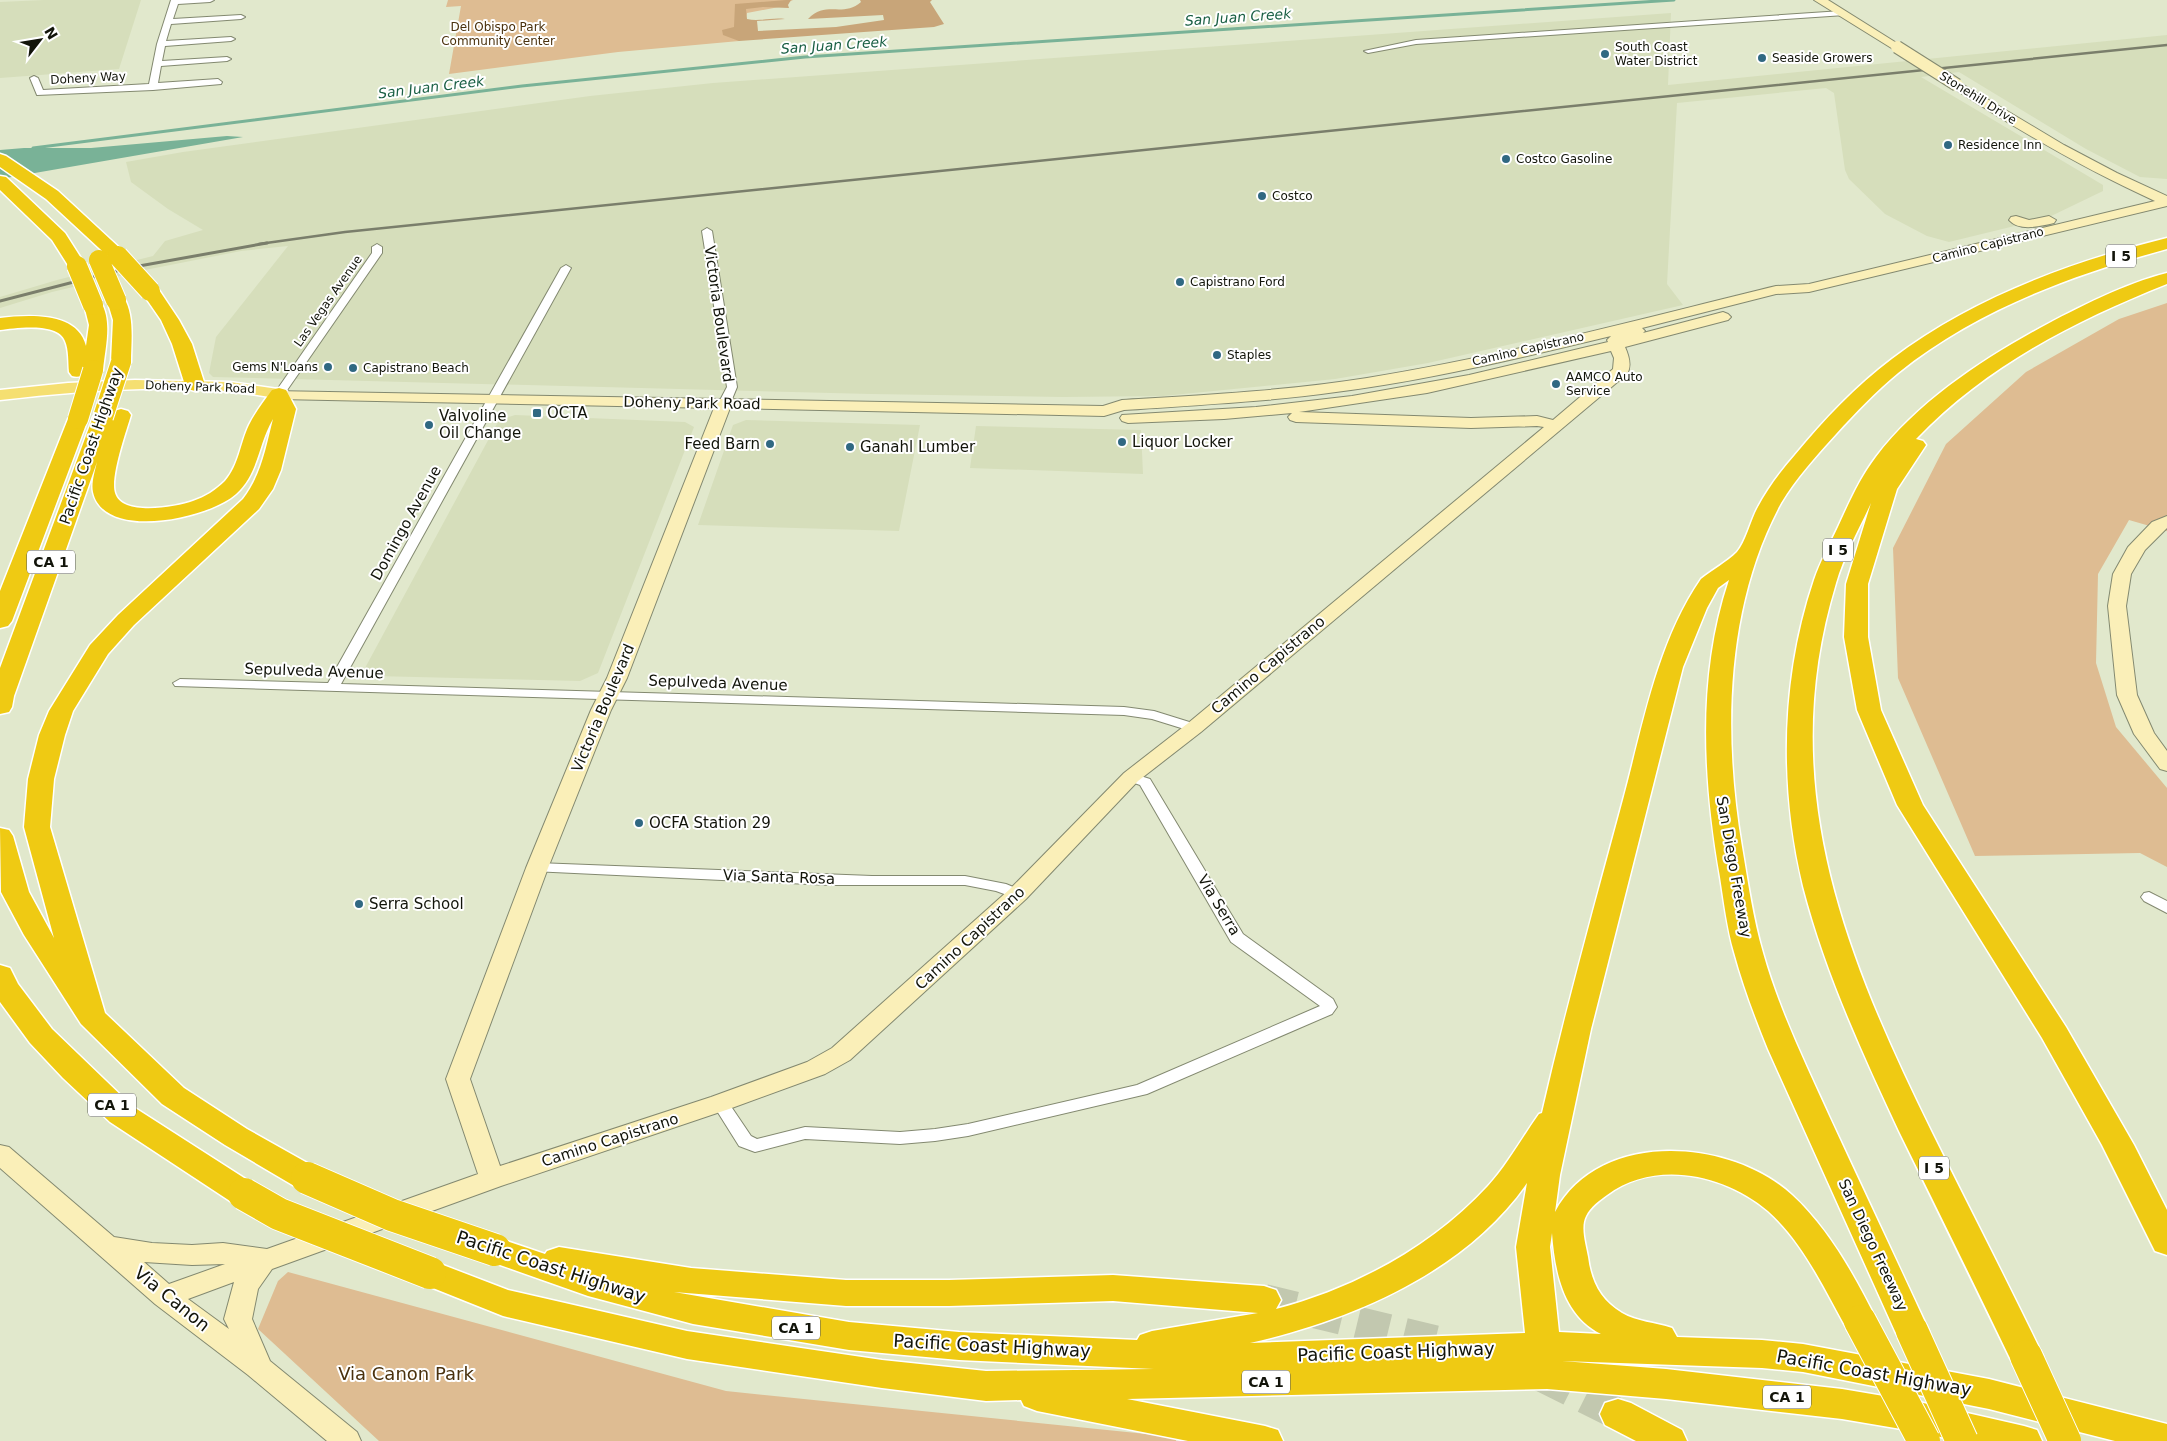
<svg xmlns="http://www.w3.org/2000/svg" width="2167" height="1441" viewBox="0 0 2167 1441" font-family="'DejaVu Sans',sans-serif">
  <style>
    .built { fill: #d6debb }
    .green { fill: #debc92 }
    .forest { fill: #c8a579 }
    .water { fill: #79b297 }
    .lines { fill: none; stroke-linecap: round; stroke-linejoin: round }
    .stream { stroke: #79b297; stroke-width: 3 }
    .highway-tunnel { stroke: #c2c8af; stroke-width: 32; stroke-dasharray: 32 16; stroke-linecap: butt }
    .street-casing { stroke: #838970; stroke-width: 2 }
    .secondary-casing { stroke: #838970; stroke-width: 2 }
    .primary-casing { stroke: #fff; stroke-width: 3 }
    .highway-casing { stroke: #fff; stroke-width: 3 }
    .street { fill: #fff; fill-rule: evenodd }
    .secondary { fill: #faefb8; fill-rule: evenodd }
    .primary { fill: #f5df71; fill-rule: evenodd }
    .highway { fill: #efca13; fill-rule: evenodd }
    .rail-far1 { stroke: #7a7e6b; stroke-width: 2.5 }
    .rail { stroke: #7a7e6b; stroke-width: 3 }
    .secondary-bridge-casing { stroke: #838970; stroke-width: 14; stroke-linecap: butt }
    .highway-bridge-far1-casing { stroke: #fff; stroke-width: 22; stroke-linecap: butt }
    .highway-bridge-casing { stroke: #fff; stroke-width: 34; stroke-linecap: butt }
    .secondary-bridge { stroke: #faefb8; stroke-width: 12 }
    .highway-bridge-far1 { stroke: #efca13; stroke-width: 20 }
    .highway-bridge { stroke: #efca13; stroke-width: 32 }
    .poi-dot { fill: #306882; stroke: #fff; stroke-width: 2 }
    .labels { text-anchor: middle; stroke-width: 4; stroke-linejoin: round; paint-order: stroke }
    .far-park-label { font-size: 12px; fill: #4a310d; stroke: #fff }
    .far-poi-label { font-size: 12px; fill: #12140a; stroke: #fff; text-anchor: start }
    .far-street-label { font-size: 12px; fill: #12140a; stroke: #fff }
    .far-water-label { font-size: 14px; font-style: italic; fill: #195f44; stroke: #fff }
    .shield { fill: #fff; stroke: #595a54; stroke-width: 1 }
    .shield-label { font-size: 14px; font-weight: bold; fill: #12140a }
    .street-label { font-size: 15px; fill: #12140a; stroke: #fff }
    .poi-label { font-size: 15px; fill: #12140a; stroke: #fff; text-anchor: start }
    .near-street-label { font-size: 18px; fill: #12140a; stroke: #fff }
    .near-park-label { font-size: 18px; fill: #4a310d; stroke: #fff }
  </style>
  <rect width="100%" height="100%" fill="#e1e8cc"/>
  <path class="built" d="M44,0h97l-22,69 -119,9v-76z
    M1671,13l-3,72 499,-50v144l-27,-2 -54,-28 -127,-77 -38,5 182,108v6l-56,27 -98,24 -22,-6 -42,-22 -36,-35 -4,-9 -11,-77 -8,-5 -149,15 -10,181 16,21 -255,58 -93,16 -172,17 -100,1 -192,-3 -658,-17 -4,-4 7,-36 72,-91 -47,5 -96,19 -93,22 -52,16v-11l57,-17 96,-24 12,-15 38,-11 -35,-21 -37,-27 -5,-20 57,-10 407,-56 123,-13z
    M515,415l170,7 9,5 -96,246 -18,8 -206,-5 -9,-3v-5l134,-248z
    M746,420l174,5 -21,106 -201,-6 35,-100z
    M976,426l165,4 2,44 -173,-6z"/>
  <path class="green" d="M448,0h345l-14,7 -32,6 -8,28 -121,11 -169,22 12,-68 -15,1z
    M2167,303v228l-38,-11 -31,54 -2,89 20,64 51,61v79l-27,-14 -165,3 -77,-178 -5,-130 53,-104 80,-72 93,-53z
    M288,1272l438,119 450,46v4h-797l-121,-112 20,-48z"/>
  <path class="forest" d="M786,0h5l-3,5 1,3 -26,-1 -17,2 1,10c12,3 25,-2 38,0l-28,2 1,10 78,-4 48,-7 -1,-5 -75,4c18,-19 35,-1 53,-17l-1,-2h72l-2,2 14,22 -10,3 -195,14 -16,-6 -1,-5 12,-3 1,-23z"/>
  <path class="water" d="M227,136l16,1 -243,42v-29l24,-2h67z"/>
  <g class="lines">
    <path class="stream" d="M33,148l489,-62 283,-29 869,-57"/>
    <path class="highway-tunnel" d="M1264,1300l186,45
      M1542,1376l76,38"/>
    <g class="street-casing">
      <path id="street" d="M171,0h43l-4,2 -32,2 -5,15 68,-4 4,2 -4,2 -70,5 -5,17 65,-4 4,2 -4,2 -66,5 -3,15 65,-4 4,2 -4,2 -66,5 -3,17 60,-4 4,3 -1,2 -68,6 -116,5 -7,-17 4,-2 4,2 5,12 106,-6 8,-40z
        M1842,11h3v4l-429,29 -48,9 -4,-2 52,-11z
        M707,228l5,3 25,156 -7,17 -6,3 -6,-3 9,-17 -25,-156z
        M377,244l5,3v6l-99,143h-8l-1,-2 98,-141v-6z
        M566,265l5,3 -230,416 783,23 30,4 45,14 2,3 -2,3 -5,1 -42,-13 -28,-4 -949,-29 -2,-3 7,-4 148,4 233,-415z
        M1131,773l19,6 93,155 90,65 4,8 -5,7 -185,80 -179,42 -33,5 -35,3 -95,-5 -50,13 -16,-6 -27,-43 2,-4 6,-2 6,2 25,37 6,3 48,-12 95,5 35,-3 33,-5 169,-39 183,-79 -89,-64 -91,-157 -14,-5 -2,-3 2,-3z
        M537,863l335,13h93l41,8 17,7 3,3 -3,3 -5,2 -22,-8 -31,-6h-135l-298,-14 -2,-3 2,-3z
        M2149,892l18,9v12l-23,-12 -3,-4 3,-4z"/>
    </g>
    <g class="secondary-casing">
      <path id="secondary" d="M1814,0h14l75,47 -2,2h-8z
        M1957,81l107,64 53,28 50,23v10l-358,86 -33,2 -134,34 3,3 -2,2 80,-21 5,2 3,3 -3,3 -103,27c4,9 7,19 2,27l-426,358 -63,49 -112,118 -176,161 -25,14 -96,35 -228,77 -229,83 -14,20 -6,30 18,42 87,71 4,9h-34l-79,-66 -93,-71 -155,-136v-23l9,2 105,90 38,6 40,2 31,-2 44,6 211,-75 -32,-95 80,-211 65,-158 16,-32 107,-270 -435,-9 -6,-2 -2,-3 2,-3 830,15 19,-6c82,-5 164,-9 245,-22 138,-22 273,-59 409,-92l33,-2 346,-83c-71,-32 -137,-71 -202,-113l-2,-3zM1611,336l-4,4 1,2 -139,33 -117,21 -96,11 -134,8 -2,3 2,3 6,2 96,-4 68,-6 -4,4 2,3 6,2 175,6 66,-2 7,1 -357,297 -63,49 -114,116 -178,159 -25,14 -96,35 -211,69 -30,-87 78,-211 63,-158 16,-32 103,-270 374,8 20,-6c71,-5 141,-8 212,-18 93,-12 184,-34 275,-56zM1611,351l3,7 -1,11 -60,51 -16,-4 -66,2 -172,-6 128,-19zM144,1262l48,3 33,-1 -56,20zM234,1282l-10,37 5,10 -41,-30z
        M2016,216l13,4 20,-4 7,4 -2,3c-14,3 -34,9 -45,-3l2,-3z
        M2167,516v12l-22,22 -14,24 -5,32 11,89 17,38 13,18v20l-7,-2 -26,-35 -17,-39 -9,-89 5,-32 15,-27 24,-25z"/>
    </g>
    <g class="primary-casing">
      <path id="primary" d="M135,380l95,2 55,8 3,4 -3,4 -6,1c-85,-18 -193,-9 -279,1v-10l68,-7z"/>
    </g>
    <g class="highway-casing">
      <path id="highway" d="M0,154l6,2 52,35 66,61 3,4 -3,4 -6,1 -6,-1 -66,-61 -46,-32z
        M0,176l6,1 59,56 21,33 -3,4 -6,1 -6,-1 -19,-30 -52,-50z
        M2167,238v11c-95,26 -191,61 -269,124 -22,18 -43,40 -62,61 -20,22 -40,44 -55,69 -56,103 -58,232 -39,344 6,35 11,72 21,106 16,57 42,110 66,163 33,72 67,143 100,215l-5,10 -12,4 -12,-4 -5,-10 -127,-282c-13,-32 -25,-64 -34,-97 -7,-24 -10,-50 -14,-75 -17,-98 -23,-201 9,-297l-11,8 -11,20 -24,59 -92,362 -31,146 -5,37c44,-83 175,-74 237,-17 37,34 63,82 85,126l-5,10 -12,4 -12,-4c-23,-41 -44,-88 -80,-120 -43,-37 -113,-52 -161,-16 -7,5 -17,12 -21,21 -6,11 0,29 2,41 3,24 12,43 34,56 15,9 33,9 50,15l5,9 85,3 41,4 186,35 178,45v17h-52l-126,-32 -186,-37 -41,-4 -200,-7 104,8 176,20 77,13 105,24 13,4 5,11h-84l-39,-9 -77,-13 -176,-20 -119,-10 -420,10 138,27 13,4 5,11h-95l-151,-30 -13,-5 -3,-6 -35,1 -104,-13 -195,-29 -184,-43 -85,-34 -5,-9 5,-9 12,-4 78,30 179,41 195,29 104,11 168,-2 -195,-9 -110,-10 -156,-26 -105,-28 -105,-37 -5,-9 5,-9 12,-4 50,17 2,-3 12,-4 132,21 155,12h103l164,-5 151,11 12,4 5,10 -5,9c80,-21 157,-63 212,-123 20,-22 34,-48 51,-72l3,-1c24,-105 53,-209 81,-313 20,-74 34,-157 78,-221 11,-9 26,-17 36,-27 9,-10 14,-33 21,-45 10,-19 23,-36 37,-52 29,-35 61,-69 97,-96 80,-61 178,-97 275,-121zM1527,1183l-11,64 9,86 -275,10c102,-23 215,-71 277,-160zM1552,1233c3,38 11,82 49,101l-42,-2 -9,-85zM674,1292l172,14h103l164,-5 145,12 -106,18 -12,4 -3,5 -178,-8 -110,-10z
        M2167,273v11c-93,37 -181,82 -251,155l7,2 3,4 -29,44 -29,95v53l13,73 42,95 143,222 68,118 33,65v45l-12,-4 -53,-106 -60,-107 -145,-233 -40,-95 -13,-73 2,-53 25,-81c-12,26 -27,52 -35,80 -61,200 7,369 95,548 37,75 76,150 112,225l-5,10 -12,4 -12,-4 -5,-10c-36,-75 -73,-150 -110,-225 -37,-79 -74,-160 -96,-245 -24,-100 -22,-208 11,-306 6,-18 16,-36 24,-53 11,-24 22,-49 38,-70 42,-55 104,-96 164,-129 37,-20 86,-45 127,-55z
        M150,285l7,2 22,33 13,24 13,41 -3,4 -7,2 -7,-2 -3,-4 -13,-41 -11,-24 -20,-29 2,-4z
        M116,294l7,2c12,19 8,45 8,66l-3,4 -7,2 -7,-2 -3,-4 2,-42 -6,-20 2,-4z
        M93,299l7,2c13,19 5,47 3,69l-3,4c-5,1 -8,0 -12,1 -6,0 -9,3 -16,1l-3,-4c-1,-10 0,-22 -4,-31 -7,-19 -49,-13 -65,-11v-12c28,-3 77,-7 86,28l3,-21 -5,-20 2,-4z
        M279,388l7,2 10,19 -15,61 -8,19 -14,20 -125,116 -26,29 -35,57 -8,24 -11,44 -4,48 55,186 79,75 63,41 71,40 5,9 -5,9 -11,3 -11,-3 -71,-42 -63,-41 -81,-80 -57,-89 -23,-43 -1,-64 9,2 4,6 16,56 25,46 -30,-111 4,-48 11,-44 10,-24 41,-66 28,-30 125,-116c18,-23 23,-52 30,-80 -15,25 -14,54 -37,75 -26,24 -132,48 -143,-2 -2,-9 2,-21 4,-30l-83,234 -2,11 -3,5 -9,2v-46l93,-251 3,-4 7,-2 8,3 3,-3 7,-2 7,2 3,4c-5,17 -21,62 -16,78 7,24 61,14 78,8 12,-4 23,-11 32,-20 14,-16 15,-37 24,-56 6,-12 15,-24 23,-35z
        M78,413l7,2 3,4 -76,202 -4,5 -8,2v-37l68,-172 3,-4z
        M0,965l10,3 8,16 34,45 80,77 123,79 5,9 -5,9 -11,3 -11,-3 -123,-81 -47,-44 -33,-35 -30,-41z
        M1618,1399l13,4 51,27 5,11h-51l-31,-16 -5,-11 5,-11z"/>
    </g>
    <use href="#street" class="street"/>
    <use href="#secondary" class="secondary"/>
    <use href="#primary" class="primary"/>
    <use href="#highway" class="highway"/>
    <path class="rail-far1" d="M259,244l86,-12 1822,-187"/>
    <path class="rail" d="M0,301l128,-33 139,-25"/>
    <g class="secondary-bridge-casing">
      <path id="secondary-bridge" d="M1897,47l60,38"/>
    </g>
    <g class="highway-bridge-far1-casing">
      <path id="highway-bridge-far1" d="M118,256l32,35
        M99,260l17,40
        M77,266l16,39
        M103,417l18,-55
        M78,419l15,-49"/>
    </g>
    <g class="highway-bridge-casing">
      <path id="highway-bridge" d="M307,1178l85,37 103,35
        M244,1194l35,20 151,59
        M1860,1321l64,120
        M1912,1331l50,110
        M2026,1356l39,85"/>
    </g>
    <use href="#secondary-bridge" class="secondary-bridge"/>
    <use href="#highway-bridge-far1" class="highway-bridge-far1"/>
    <use href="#highway-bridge" class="highway-bridge"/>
  </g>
  <g class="poi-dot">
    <circle cx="1605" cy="54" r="5"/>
    <circle cx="1762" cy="58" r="5"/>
    <circle cx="1948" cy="145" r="5"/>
    <circle cx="1506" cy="159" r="5"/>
    <circle cx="1262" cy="196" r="5"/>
    <circle cx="1180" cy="282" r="5"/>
    <circle cx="1217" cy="355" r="5"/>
    <circle cx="328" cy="367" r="5"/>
    <circle cx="353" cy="368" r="5"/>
    <circle cx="1556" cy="384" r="5"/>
    <rect x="532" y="408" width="10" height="10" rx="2.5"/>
    <circle cx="429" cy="425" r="5"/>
    <circle cx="1122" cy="442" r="5"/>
    <circle cx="770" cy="444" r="5"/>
    <circle cx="850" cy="447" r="5"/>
    <circle cx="639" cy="823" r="5"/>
    <circle cx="359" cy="904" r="5"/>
  </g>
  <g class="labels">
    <g class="far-park-label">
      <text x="498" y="31">Del Obispo Park<tspan x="498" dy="14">Community Center</tspan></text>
    </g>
    <g class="far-poi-label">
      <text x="1615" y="51">South Coast<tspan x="1615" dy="14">Water District</tspan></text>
      <text x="1772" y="62">Seaside Growers</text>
      <text x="1958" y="149">Residence Inn</text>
      <text x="1516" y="163">Costco Gasoline</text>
      <text x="1272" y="200">Costco</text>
      <text x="1190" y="286">Capistrano Ford</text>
      <text x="1227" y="359">Staples</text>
      <text x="318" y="371" text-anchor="end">Gems N'Loans</text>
      <text x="363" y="372">Capistrano Beach</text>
      <text x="1566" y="381">AAMCO Auto<tspan x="1566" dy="14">Service</tspan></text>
    </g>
    <g class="far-street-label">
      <text transform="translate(88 78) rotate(-3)" y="4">Doheny Way</text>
      <text transform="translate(1978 98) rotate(32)" y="4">Stonehill Drive</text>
      <text transform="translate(1988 245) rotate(-14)" y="4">Camino Capistrano</text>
      <text transform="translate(328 301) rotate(-55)" y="4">Las Vegas Avenue</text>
      <text transform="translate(1528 349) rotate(-13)" y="4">Camino Capistrano</text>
      <text transform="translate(200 387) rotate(2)" y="4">Doheny Park Road</text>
    </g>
    <g class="far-water-label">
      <text transform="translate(1238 17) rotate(-4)" y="5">San Juan Creek</text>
      <text transform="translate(834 45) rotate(-4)" y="5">San Juan Creek</text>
      <text transform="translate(431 87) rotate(-7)" y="5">San Juan Creek</text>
    </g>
    <g class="shield">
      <rect x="2106" y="244.5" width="30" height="23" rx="4"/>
      <rect x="1823" y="538.5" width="30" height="23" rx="4"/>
      <rect x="27" y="550.5" width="48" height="23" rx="4"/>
      <rect x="88" y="1093.5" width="48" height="23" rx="4"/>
      <rect x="1919" y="1156.5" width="30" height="23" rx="4"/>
      <rect x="772" y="1316.5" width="48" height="23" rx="4"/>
      <rect x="1242" y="1370.5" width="48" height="23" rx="4"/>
      <rect x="1763" y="1385.5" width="48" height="23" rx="4"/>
    </g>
    <g class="shield-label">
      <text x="2121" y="261">I 5</text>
      <text x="1838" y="555">I 5</text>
      <text x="51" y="567">CA 1</text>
      <text x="112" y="1110">CA 1</text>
      <text x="1934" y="1173">I 5</text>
      <text x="796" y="1333">CA 1</text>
      <text x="1266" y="1387">CA 1</text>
      <text x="1787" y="1402">CA 1</text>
    </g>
    <g class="street-label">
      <text transform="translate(719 314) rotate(82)" y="5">Victoria Boulevard</text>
      <text transform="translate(692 403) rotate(1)" y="5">Doheny Park Road</text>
      <text transform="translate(91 446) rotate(-71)" y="5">Pacific Coast Highway</text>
      <text transform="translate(406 523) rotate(-61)" y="5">Domingo Avenue</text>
      <text transform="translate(1268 665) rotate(-40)" y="5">Camino Capistrano</text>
      <text transform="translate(314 671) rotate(2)" y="5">Sepulveda Avenue</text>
      <text transform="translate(718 683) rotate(2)" y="5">Sepulveda Avenue</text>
      <text transform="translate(603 708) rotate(-67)" y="5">Victoria Boulevard</text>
      <text transform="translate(1734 867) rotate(80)" y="5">San Diego Freeway</text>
      <text transform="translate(779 877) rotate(2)" y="5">Via Santa Rosa</text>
      <text transform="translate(1219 905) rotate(59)" y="5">Via Serra</text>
      <text transform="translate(970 938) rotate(-43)" y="5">Camino Capistrano</text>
      <text transform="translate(610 1140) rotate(-18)" y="5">Camino Capistrano</text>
      <text transform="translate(1873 1245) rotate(65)" y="5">San Diego Freeway</text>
    </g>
    <g class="poi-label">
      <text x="547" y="418">OCTA</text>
      <text x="439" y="421">Valvoline<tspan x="439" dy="17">Oil Change</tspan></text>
      <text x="1132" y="447">Liquor Locker</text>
      <text x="760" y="449" text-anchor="end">Feed Barn</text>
      <text x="860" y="452">Ganahl Lumber</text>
      <text x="649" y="828">OCFA Station 29</text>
      <text x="369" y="909">Serra School</text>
    </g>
    <g class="near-street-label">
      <text transform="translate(551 1267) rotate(18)" y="6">Pacific Coast Highway</text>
      <text transform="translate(172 1299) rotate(39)" y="6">Via Canon</text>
      <text transform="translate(992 1346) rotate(3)" y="6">Pacific Coast Highway</text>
      <text transform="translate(1396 1352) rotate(-2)" y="6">Pacific Coast Highway</text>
      <text transform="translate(1874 1373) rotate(10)" y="6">Pacific Coast Highway</text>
    </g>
    <g class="near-park-label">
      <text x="406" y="1380">Via Canon Park</text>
    </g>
  </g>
  <g transform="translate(40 40) rotate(59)" stroke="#ffffff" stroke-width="4" paint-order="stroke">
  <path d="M0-4L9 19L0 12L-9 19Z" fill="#12140a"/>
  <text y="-8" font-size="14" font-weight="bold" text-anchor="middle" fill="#12140a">N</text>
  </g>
</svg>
